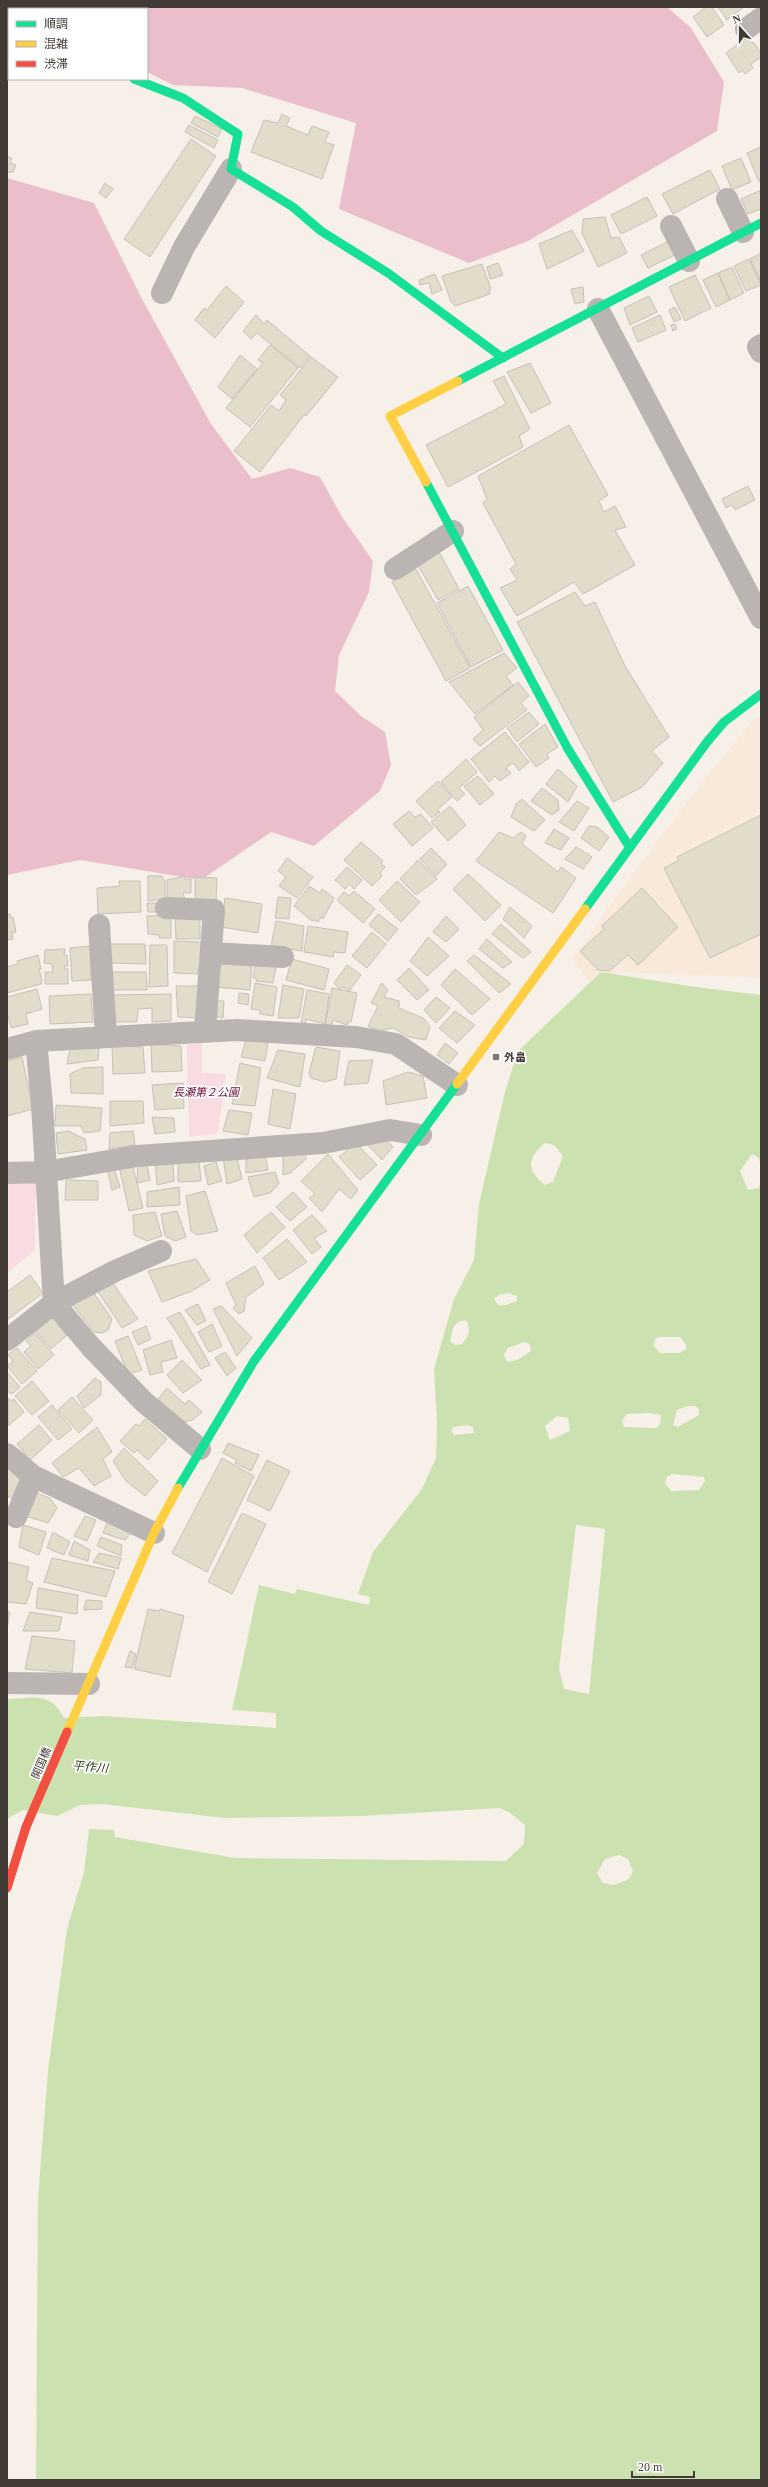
<svg xmlns="http://www.w3.org/2000/svg" width="768" height="2487" viewBox="0 0 768 2487" font-family="'Times New Roman','Noto Sans JP',serif">
  <style>
    .built { fill: #f9e9db }
    .green { fill: #f8dce2 }
    .forest { fill: #ebbecb }
    .water { fill: #cbe1b0; fill-rule: evenodd }
    .pier { fill: #f7f0e9 }
    .building { fill: #e2dcca; stroke: #c5c1ba }
    .lines { fill: none; stroke-linecap: round; stroke-linejoin: round }
    .street { stroke: #bab4b3; stroke-width: 22 }
    .fast { stroke: #16e098; stroke-width: 9 }
    .slow { stroke: #ffcf43; stroke-width: 9 }
    .jam { stroke: #f24e42; stroke-width: 9 }
    .poi-dot { fill: #817a74; stroke: #fff; stroke-width: 1.5 }
    .labels { text-anchor: middle; stroke-width: 3.5; stroke-linejoin: round; paint-order: stroke }
    .poi-label { font-size: 11px; font-weight: bold; fill: #423b35; stroke: #fff; text-anchor: start }
    .park-label { font-size: 11px; font-style: italic; fill: #670f3c; stroke: #fff }
    .street-label { font-size: 11px; fill: #423b35; stroke: #fff }
    .water-label { font-size: 12px; font-style: italic; fill: #263b0b; stroke: #fff }
  </style>
  <rect width="100%" height="100%" fill="#f7f0e9"/>
  <path class="built" d="M761,715v265l-17,-3 -122,-5 -32,10 -18,-22 53,-76 78,-103 51,-62z"/>
  <path class="green" d="M202,1042v31l24,1 -8,59 -29,4 -2,-92z
    M36,1179l-1,71 -28,23v-90z"/>
  <path class="forest" d="M110,7h557l24,21 33,54 -7,49 -189,110 -59,22 -130,-54 17,-86 -114,-35 -69,-3 -26,-13v-63h-36z
    M7,178l87,25 48,96 69,125 41,55 38,-11 30,9 22,40 31,44 -4,31 -30,63 -4,36 26,25 24,16 6,33 -11,26 -66,55 -43,-14 -70,48 -121,-20 -73,15z"/>
  <path class="water" d="M601,972l95,15 65,8v172l-2,-9 -7,-4 -12,17 8,19 11,-2 2,-6v1298h-725l2,-281 10,-128 19,-142 17,-57 5,-43 25,1 1,7 120,21 271,3 18,-17 1,-19 -16,-13 -10,-4 -137,8 -137,2 -123,-14 -22,1 -23,11 -34,-6 -16,9v-120c26,-1 44,-8 57,19l39,-2 173,12v-15l-44,-3 27,-125 36,9 2,-5 72,16 1,-8 -12,-3 15,-42 49,-63 14,-31 1,-36 -3,-53 20,-70 20,-39 5,-56 25,-108 13,-44zM545,1143l9,2 9,11 -10,26 -8,3c-19,-15 -18,-27 0,-42zM508,1293l9,3v5l-11,4h-8l-4,-6 5,-4zM466,1320c5,11 3,16 -4,24l-7,1 -5,-4 3,-13 5,-6zM659,1337h21l6,8v4l-6,4h-20l-6,-7 1,-7zM524,1342l6,2 1,7 -14,9 -10,2 -3,-7 4,-7zM688,1406h7l4,3v6l-21,12 -5,-2 4,-15zM649,1413l12,2 -1,9 -4,4 -32,-1 -2,-6 5,-7zM557,1416l11,2 2,13 -20,9 -5,-14zM467,1425l6,2 1,6 -20,2 -3,-5 3,-3zM672,1474l32,3 1,4 -6,9 -28,1 -6,-8 2,-6zM619,1855l9,4 5,12 -4,8 -15,6 -11,-2 -6,-10 8,-14z"/>
  <path class="pier" d="M576,1525l29,4 -16,165 -25,-5 -5,-20z"/>
  <path class="building" d="M706,7h6l12,18 -17,12 -14,-20z
    M718,7h26l-17,13z
    M749,36l12,17v4l-10,7 2,4 -8,6 -3,-4 -3,3 -13,-20z
    M282,114l8,4 -4,8 22,9 4,-9 17,6 -4,10 9,3 -12,34 -71,-27 13,-32 14,3z
    M195,116l27,13 -4,8 -27,-14z
    M189,125l29,15 -4,8 -29,-16z
    M191,139l25,17 -66,101 -26,-18z
    M761,147v34l-2,1 -12,-29z
    M7,156l5,2 -2,5 6,2 -3,7h-6z
    M741,158l10,24 -19,8 -10,-24z
    M710,170l10,19 -47,25 -11,-20z
    M105,183l8,6 -7,9 -7,-5z
    M761,190v19l-13,5 -7,-15z
    M647,197l10,19 -36,18 -10,-19z
    M605,217l6,21 8,-1 8,16 -29,14 -16,-34 1,-14z
    M572,230l12,21 -37,18 -8,-25z
    M671,240l6,14 -29,14 -7,-13z
    M761,253v29l-11,-23z
    M749,259l12,26 -15,6 -12,-25z
    M498,263l5,12 -13,4 -3,-12z
    M482,264l9,25 -2,1 1,4 -35,12 -4,-4 -9,-26z
    M732,267l12,26 -14,7 -12,-27z
    M718,273l12,27 -14,7 -13,-27z
    M435,274l7,16 -10,4 -3,-11 -9,2 -1,-5z
    M695,275l16,33 -26,13 -16,-34z
    M226,286l18,16 -29,36 -20,-18 9,-12 3,2z
    M583,287l1,15 -9,2 -4,-15z
    M649,296l8,16 -27,13 -6,-17z
    M675,307l6,12 -7,3 -5,-12z
    M256,315l8,9 3,-4 43,36 -10,12 -43,-35 -6,6 -8,-8z
    M660,315l6,15 -28,12 -6,-14z
    M675,324l2,5 -4,2 -2,-6z
    M270,345l28,23 -48,59 -24,-19 37,-45 -5,-3z
    M240,355l17,14 -25,30 -14,-12z
    M311,357l27,20 -32,39 -2,-1 -44,57 -26,-21 37,-46 8,6 7,-11 -6,-5z
    M530,363l21,40 -20,10 -24,-41z
    M504,376l26,53 -11,7 4,11 -75,40 -22,-42 80,-41 -13,-23z
    M569,425l39,70 -9,6 5,11 11,-6 11,21 -11,3 20,35 -52,29 -9,-12 -57,34 -17,-28 17,-8 -7,-11 6,-5 -33,-61 4,-4 -9,-23z
    M748,486l7,14 -20,10 -3,-5 -6,3 -4,-9z
    M438,550l21,39 -21,11 -22,-38z
    M416,569l54,99 -24,13 -54,-99z
    M468,586l35,64 -32,17 -34,-64z
    M575,592l10,14 10,-4 30,64 44,71 -17,14 11,12 -21,24 -29,15 -96,-180z
    M504,653l13,15 -11,8 7,9 -38,29 -26,-32z
    M518,682l11,14 -8,7 6,7 -47,36 -7,-7 10,-9 -9,-13z
    M529,712l10,12 -22,18 -10,-14z
    M545,724l13,23 -11,7 2,4 -13,9 -17,-23z
    M505,732l24,30 -10,9 -6,-8 -7,5 5,5 -11,8 -5,-5 -6,6 -18,-23z
    M466,759l11,13 -18,16 6,6 -8,7 -16,-19z
    M558,769l19,17 -9,16 -22,-18z
    M478,776l16,18 -14,11 -16,-19z
    M438,781l14,16 -15,13 3,2 -8,6 -16,-17z
    M542,788l16,12 1,10 -7,5 -21,-14z
    M522,799l23,21 -11,11 -23,-14 5,-13z
    M577,801l12,7 -15,23 -15,-9z
    M450,806l16,19 -18,16 -17,-19z
    M409,811l6,6 6,-3 12,14 -21,18 -19,-22z
    M761,815v119l-51,24 -46,-90 15,-8 -2,-3z
    M589,826l8,1 12,10 -10,14 -18,-13z
    M554,829l15,9 -8,12 -16,-7z
    M499,832l14,6 8,-6 5,4 -4,8 36,28 3,-5 15,11 -23,35 -77,-52z
    M361,842l22,19 -2,2 4,4 -5,6 2,3 -10,10 -28,-26z
    M576,847l16,10 -9,12 -18,-10z
    M431,848l16,16 -11,12 -16,-17z
    M287,858l26,19 -16,21 -18,-12 7,-9 -8,-6z
    M418,860l19,19 -21,16 -16,-16z
    M347,867l15,13 -8,9 -5,-5 -4,5 -10,-9z
    M468,874l33,31 -16,16 -32,-32z
    M148,876h14l3,5v18l-17,2z
    M185,876v3h6v14h-8l2,7 -18,-1v-19z
    M195,877l22,1 -1,23h-21z
    M119,881h21l1,31 -43,2 -1,-26 23,-2z
    M397,881l23,21 -19,20 -22,-22z
    M309,886l11,7 2,-4 12,9 -11,21 -2,-2 -3,5 -4,-2 -2,1 -18,-15z
    M642,888l36,39 -40,38 -10,-10 -19,16 -11,-1 -18,-19 24,-22 -2,-3z
    M354,891l21,18 -12,14 -26,-23 7,-8 5,4z
    M278,897l13,1 -2,21 -14,-1z
    M225,898l37,6 -4,29 -37,-6z
    M147,903h13v9h-12z
    M510,907l22,19 -8,12 -21,-19z
    M10,914l1,4 2,-1 3,15 -4,1 1,6 -6,1v-25z
    M378,914l20,15 -10,12 -19,-16z
    M171,915v23h-12v-3l-11,-1 -1,-18z
    M175,916h25v23h-24z
    M446,916l13,13 -13,13 -13,-10z
    M276,921l28,5 -2,25 -31,-5z
    M501,924l30,28 -8,6 -31,-24z
    M308,926l40,6 -3,21 -11,-1 -1,5 -29,-5z
    M372,932l14,12 -19,24 -15,-12z
    M428,937l21,19 -22,20 -17,-15z
    M487,939l25,23 -9,6 -24,-19z
    M174,941l27,1v26h-3v6l-24,-1z
    M110,944h35l1,20 -38,-1z
    M150,945h17l1,41 -19,1z
    M90,946l1,34 -19,1 -2,-33z
    M65,949l-1,6h3l1,11h-4l1,3h3v15h-23v-12h8l-1,-8 -8,-1 1,-13z
    M38,955l3,14h-2l3,11 -1,4 -34,9v-26l11,-3 -1,-3z
    M474,955l37,29 -12,9 -32,-32z
    M292,959l37,10 -5,21 -38,-10z
    M218,960l34,2 -2,28 -35,-3z
    M277,962l-4,21 -17,-2v-3h-3l2,-13z
    M347,965l14,10 -12,16 -6,-4 -3,2 -6,-6z
    M409,968l20,22 -12,10 -20,-20z
    M455,969l35,30 -18,16 -31,-30z
    M111,972h35l1,18h-36z
    M255,983l22,4 -4,29 -13,-2v-4l-9,-1z
    M382,983l6,7 -4,7 15,4v7l24,10 7,8 -4,14 -17,-3 -16,-9 -14,3 -11,-5 10,-20 -7,-3z
    M283,985l21,4 -5,29h-21z
    M176,986h22v32l-20,-1z
    M332,988l25,5 -6,29h-3l-1,3 -14,-5 -2,6 -6,-1z
    M37,989l5,20 -16,5 2,10 -17,4 -4,-16v-15z
    M307,990l22,4 -4,30 -19,-5v4h-5z
    M239,993l10,1 -1,11 -10,-2z
    M91,994l2,28 -43,2 -1,-28z
    M171,994v27l-19,1v-14l-14,1 -1,13h-28v-27z
    M436,997l14,11 -14,15 -12,-13z
    M215,1001h9l-1,17 -10,-2z
    M455,1011l20,14 -18,18 -18,-15z
    M246,1040l22,2 -3,19 -24,-4z
    M445,1043l13,10 -9,11 -12,-9z
    M151,1044l30,2 1,25 -30,1z
    M112,1046l31,1 2,26 -32,1z
    M316,1047l24,4 -4,28 -11,3 -14,-4 -2,-5z
    M99,1048l-1,12 -31,4 3,-15z
    M278,1050l27,4 -5,33 -33,-9z
    M22,1057l11,52 -26,7v-55z
    M373,1060l-5,23 -24,2 5,-24z
    M240,1063l21,5 -6,38 -23,-2z
    M103,1067v27l-32,-1 -1,-19 13,-6z
    M408,1072l15,4 4,22 -41,7 -3,-24z
    M183,1083l1,25 -29,2 -3,-25z
    M273,1089l23,5 -6,35 -22,-5z
    M110,1101h33l1,22 -34,3z
    M56,1105l46,3 -2,23 -16,2 -3,-7h-26z
    M229,1110l23,3 -4,22 -25,-4z
    M152,1117l22,1 1,14 -20,2z
    M68,1131l17,8 2,11 -29,4 -2,-21z
    M133,1131l2,14 -26,4 1,-16z
    M385,1138l8,9 -11,13 -15,-16z
    M356,1143l21,22 -17,15 -21,-23z
    M305,1147l1,12 -16,14 -7,2v-25z
    M236,1154l6,25 -15,5 -4,-27z
    M246,1154h19l3,16 -22,3z
    M328,1154l30,36 -7,9 -12,-10 -17,23 -13,-14 6,-4 -14,-13z
    M173,1157l1,24 -17,4 -2,-25z
    M178,1158l21,3 2,20 -23,1z
    M146,1161l4,19 -13,3 1,-21z
    M216,1162l6,19 -14,4 -4,-19z
    M132,1163l11,45 -14,3 -10,-45z
    M113,1166l7,21 -8,3 -5,-22z
    M275,1172l4,12 -9,9 -16,4 -6,-20z
    M66,1180l32,1v19h-33z
    M179,1187l1,18 -33,2v-15z
    M205,1191l13,40 -21,4 -6,-4 -5,-35z
    M293,1192l14,15 -17,14 -14,-14z
    M177,1211l9,26 -11,4 -10,-5 -4,-22z
    M155,1212l7,24 -15,5 -13,-6 -1,-20z
    M271,1212l14,15 -28,26 -13,-18z
    M312,1215l15,16 -13,7 7,9 -9,7 -19,-24z
    M287,1239l20,23 -28,18 -16,-22z
    M196,1259l14,21 -18,11 -30,11 -14,-31z
    M255,1266l9,18 -18,13 -2,14 -5,3 -6,-6 3,-3 -10,-22z
    M30,1275l13,18 -36,27v-28z
    M112,1282l26,37 -16,9 -25,-38z
    M93,1292l19,27 -4,11 -6,3 -8,-1 -22,-28z
    M198,1304l8,17 -9,4 -12,-15z
    M221,1306l31,32 -15,18 -24,-47z
    M180,1312l30,53 -9,4 -34,-51z
    M49,1314l18,21 -16,14 -18,-21z
    M212,1324l10,22 -13,6 -11,-20z
    M146,1326l5,13 -13,6 -6,-13z
    M35,1333l19,22 -16,14 -14,-17 7,-6 -5,-5z
    M128,1336l14,34 -14,4 -13,-33z
    M171,1340l6,18 -16,4 2,10 -13,3 -7,-25z
    M17,1348l20,23 -15,13 -15,-18 6,-5 -5,-6z
    M225,1352l11,16 -9,8 -12,-18z
    M182,1360l20,20 -19,13 -16,-18z
    M7,1372l13,15 -8,7 -5,-3z
    M95,1378l6,4v13l-17,13 -7,-12z
    M32,1381l17,20 -17,14 -17,-19z
    M167,1388l18,16 4,-4 13,12 -9,8 -8,2 -27,-23z
    M72,1397l21,23 -14,13 -21,-23z
    M8,1398l3,3 3,-2 10,13 -16,14z
    M52,1405l20,24 -14,11 -20,-23z
    M145,1419l22,20 -19,21 -11,-10 -3,3 -14,-12 16,-17 3,2z
    M39,1425l13,15 -22,20 -13,-16z
    M97,1427l15,25 -9,7 8,17 -17,10 -15,-18 -16,9 -11,-14z
    M228,1443l31,12 -8,16 -16,-8 2,-3 -14,-7z
    M124,1448l34,33 -13,15 -19,-15 -13,-20z
    M222,1458l32,18 -47,96 -35,-19z
    M267,1460l23,11 -20,40 -23,-11z
    M7,1466l13,14 -8,18 -5,-2z
    M34,1492l16,6 7,10 -9,15 -23,-7z
    M242,1513l24,11 -34,70 -24,-12z
    M85,1516l11,4 -9,21 -13,-5z
    M109,1518l24,13 -8,9 -22,-7z
    M23,1525l23,7 -7,23 -20,-8z
    M53,1532l17,10 -6,13 -17,-7z
    M101,1537l21,8 -1,11 -24,-10z
    M74,1541l16,9 -2,11 -19,-6z
    M99,1553l22,5 -3,11 -25,-7z
    M52,1558l63,13 -9,26 -62,-15z
    M7,1562l22,5 -3,13 7,3 -7,21 -19,-2z
    M38,1588l40,7 -1,19 -41,-6z
    M86,1600l16,1v8l-18,1z
    M148,1609l11,2 1,-2 24,7 -14,61 -36,-8z
    M7,1611l3,1 -3,17z
    M30,1612l32,5 -3,14h-36z
    M32,1636l43,5 -3,32 -47,-4z
    M130,1651l6,3 -4,14 -7,-1z"/>
  <g class="lines">
    <path class="street" d="M98,9v-2
      M746,29l15,-11
      M727,199l16,33
      M671,226l18,35
      M162,293l22,-46 47,-78
      M598,309l163,309
      M761,345l-3,2 3,5
      M395,569l58,-38
      M166,908l48,2 -9,121
      M99,925l7,111
      M211,953l72,4
      M36,1041l6,64 12,198 37,44 53,55 56,47
      M7,1049l29,-8 201,-11 119,7 40,7 61,41
      M7,1173l38,-1 92,-16 186,-13 67,-13 31,5
      M7,1340l47,-37 61,-32 46,-20
      M7,1454l26,22 121,57
      M16,1517l17,-41
      M7,1683l82,1"/>
    <path class="fast" d="M134,79l49,19 55,36 -7,35 62,38 28,24 67,42 115,85
      M458,381l303,-158
      M426,482l142,267 62,99
      M585,909l122,-167 17,-20 37,-28
      M178,1488l76,-127 203,-277"/>
    <path class="slow" d="M426,482l-36,-66 68,-35
      M457,1084l128,-175
      M67,1732l87,-199 24,-45"/>
    <path class="jam" d="M7,1888l19,-61 41,-95"/>
  </g>
  <rect class="poi-dot" x="492" y="1053" width="8" height="8" rx="2"/>
  <g class="labels">
    <g class="poi-label">
      <text x="504" y="1061">外畠</text>
    </g>
    <g class="park-label">
      <text x="206" y="1096">長瀬第２公園</text>
    </g>
    <g class="street-label">
      <text transform="translate(41 1763) rotate(-67)" y="4">開国橋</text>
    </g>
    <g class="water-label">
      <text transform="translate(90 1767) rotate(5)" y="4">平作川</text>
    </g>
  </g>
  <rect width="768" height="2487" fill="none" stroke="#423b35" stroke-width="16"/>
  <rect x="8" y="8" width="140" height="72" fill="#ffffff" stroke="#b3b1ae"/>
  <rect x="16" y="21" width="20" height="6" fill="#16e098" stroke="#b3b1ae"/>
  <text x="44" y="28" font-size="12" fill="#423b35">順調</text>
  <rect x="16" y="41" width="20" height="6" fill="#ffcf43" stroke="#b3b1ae"/>
  <text x="44" y="48" font-size="12" fill="#423b35">混雑</text>
  <rect x="16" y="61" width="20" height="6" fill="#f24e42" stroke="#b3b1ae"/>
  <text x="44" y="68" font-size="12" fill="#423b35">渋滞</text>
  <g transform="translate(740 28) rotate(339)" stroke="#ffffff" stroke-width="3" paint-order="stroke">
  <path d="M0-3L7 15L0 10L-7 15Z" fill="#423b35"/>
  <text y="-6" font-size="11" font-weight="bold" text-anchor="middle" fill="#423b35">N</text>
  </g>
  <path d="M632 2471v6h62v-6" fill="none" stroke="#423b35" stroke-width="2"/>
  <text x="638" y="2471" font-size="12" fill="#423b35" stroke="#ffffff" stroke-width="3" paint-order="stroke">20 m</text>
</svg>
